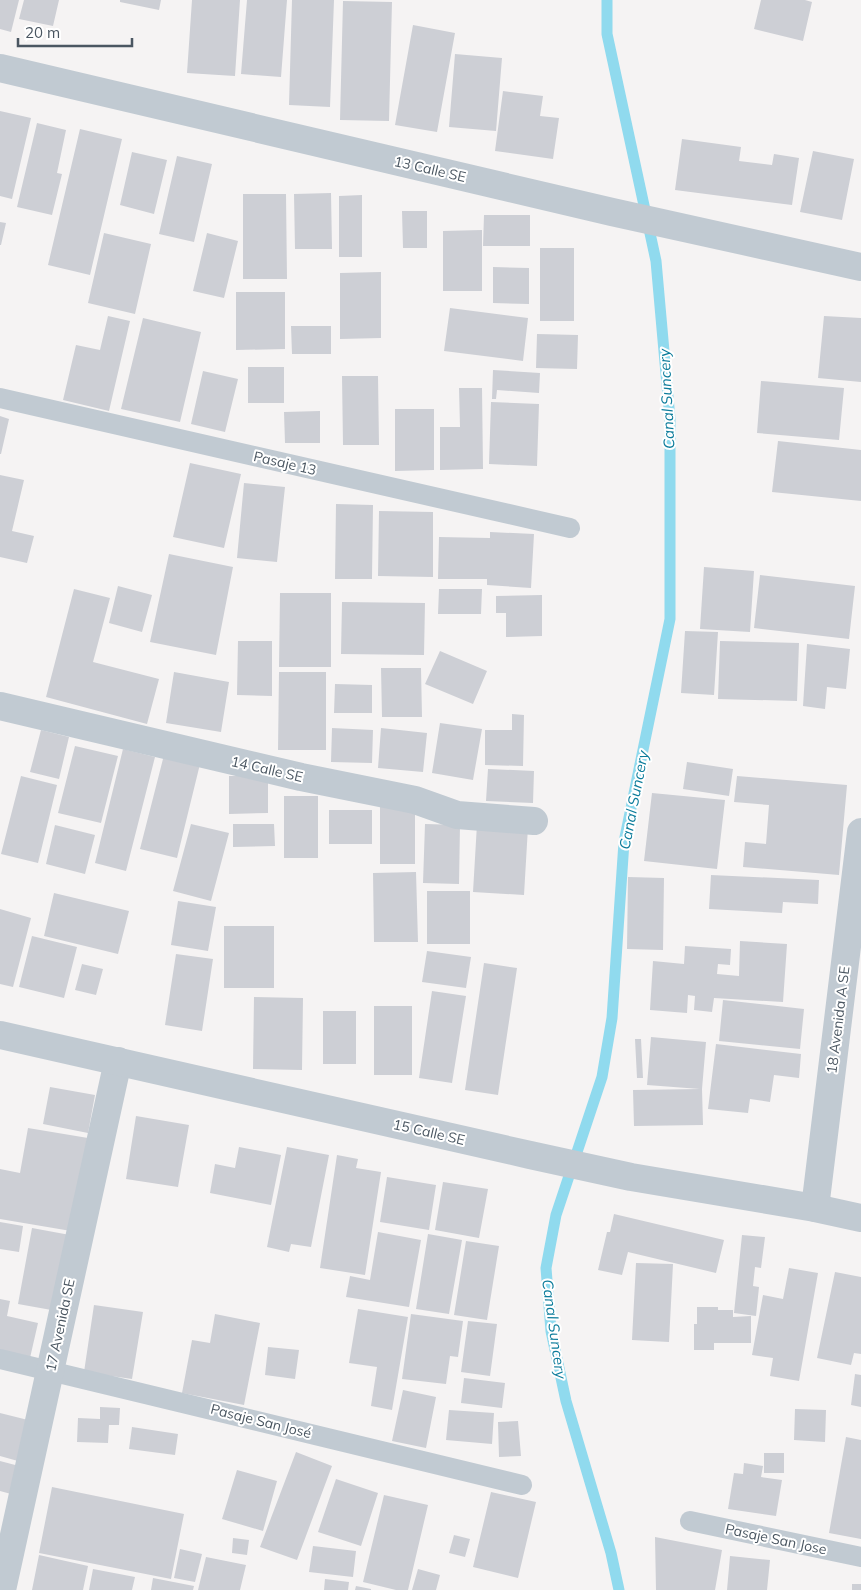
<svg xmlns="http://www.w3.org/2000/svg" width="861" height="1590" viewBox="0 0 861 1590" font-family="Mulish,sans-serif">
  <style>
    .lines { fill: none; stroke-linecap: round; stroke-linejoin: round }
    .stream { stroke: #90daee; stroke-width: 11 }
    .building { fill: #cdcfd5 }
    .service { stroke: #c1cad2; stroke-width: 20 }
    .minor { stroke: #c1cad2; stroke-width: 28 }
    .tertiary { stroke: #c1cad2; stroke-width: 28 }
    .labels { text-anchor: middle; stroke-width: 4; stroke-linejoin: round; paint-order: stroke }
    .street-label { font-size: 14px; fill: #4a5661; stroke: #fff }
    .water-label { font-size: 15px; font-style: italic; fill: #0c7c9b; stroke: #fff }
  </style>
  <rect width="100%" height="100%" fill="#f5f3f3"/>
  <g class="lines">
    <path class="stream" d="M607,0v34l49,227 14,158v200l-46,223 -12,176 -10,59 -46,138 -10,53 5,63 15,70 45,152 8,37"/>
  </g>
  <path class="building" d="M0,0h19l-8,32 -11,-3z
    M24,0h35l-6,26 -34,-7z
    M120,0h41l-2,10 -39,-8z
    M192,0h48l-5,76 -48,-3z
    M247,0h40l-6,77 -40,-3z
    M292,0h42l-4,107 -41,-2z
    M761,0h44l7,2 -9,39 -49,-12z
    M343,1l49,1 -3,119 -49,-1z
    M413,25l42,8 -18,99 -42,-7z
    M455,54l47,4 -6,73 -47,-4z
    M503,91l40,5 -3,20 19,2 -6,41 -58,-8z
    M0,111l31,7 -19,81 -12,-3z
    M37,123l29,7 -9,43 5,1 -10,41 -35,-8z
    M80,129l42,10 -32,136 -42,-10z
    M682,139l59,8 -2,14 33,4 2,-11 25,4 -7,47 -117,-15z
    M813,151l41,8 -12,61 -42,-8z
    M132,152l35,8 -13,54 -34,-9z
    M177,156l35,8 -18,78 -35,-8z
    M331,193l1,56h-37l-1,-55z
    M243,194h43l1,85h-44z
    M362,195v62h-23v-61z
    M402,211h25v37h-24z
    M484,215h46v31h-47z
    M0,222l6,1 -5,22h-1z
    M482,230v61h-39v-60z
    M104,233l47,11 -16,70 -47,-11z
    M207,233l31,8 -14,57 -31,-7z
    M540,248h34v73h-34z
    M493,267l36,1v36l-36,-1z
    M381,272v66l-41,1v-66z
    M236,292h49v57l-49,1z
    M450,308l78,10 -5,43 -79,-10z
    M108,316l22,5 -21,90 -46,-11 13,-55 24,5z
    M824,316l37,2v64l-43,-4z
    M143,318l58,14 -21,90 -59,-13z
    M291,326h40v28h-39z
    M537,334l41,1 -1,34 -41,-1z
    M248,367h36v36h-36z
    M493,370l47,3 -1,20 -42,-3 -1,9h-4z
    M203,371l35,8 -13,53 -34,-8z
    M342,376h36l1,69h-36z
    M761,381l83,7 -5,52 -82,-7z
    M459,388h23l1,81 -43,1v-43h20z
    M491,402l48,2 -2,62 -48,-2z
    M395,409h39v61l-39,1z
    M320,411v32h-35l-1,-31z
    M0,416l9,3 -8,35h-1z
    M778,441l83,9v51l-89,-9z
    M190,463l51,11 -17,74 -51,-11z
    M0,475l24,5 -12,51 22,5 -7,27 -27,-6z
    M244,483l41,4 -8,75 -40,-4z
    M336,504l37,1 -1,74h-37z
    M379,511l54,1v65l-55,-1z
    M490,532l44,2 -3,54 -44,-3v-6h-49l1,-42 51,1z
    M169,554l64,13 -17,88 -66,-13z
    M704,567l50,4 -4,61 -50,-3z
    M760,575l95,11 -6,53 -95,-11z
    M118,586l34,9 -10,37 -33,-9z
    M74,589l36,9 -17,64 66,17 -12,45 -101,-27z
    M439,589h43l-1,25h-43z
    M280,593h51v74h-52z
    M542,595v41l-36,1v-24h-10v-17z
    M342,602l83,1 -1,52 -83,-1z
    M685,631l33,1 -4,63 -33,-2z
    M238,641h34v55l-35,-1z
    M720,641l79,2 -2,58 -79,-2z
    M807,644l43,5 -4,40 -19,-2 -2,22 -22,-3z
    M440,651l47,20 -14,33 -48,-20z
    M381,668h40l1,49h-40z
    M174,672l55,10 -8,50 -55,-9z
    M279,672h47v78h-48z
    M335,684l37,1v28h-38z
    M512,714l12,1 -1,51 -38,-1v-35h27z
    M440,723l42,6 -9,51 -41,-7z
    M332,728l41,2 -1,33 -41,-1z
    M381,728l46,5 -4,39 -45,-4z
    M41,730l28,7 -10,42 -29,-7z
    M75,746l43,10 -17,67 -43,-10z
    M123,749l32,8 -29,114 -31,-8z
    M164,755l36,9 -23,94 -37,-9z
    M687,762l46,7 -4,27 -46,-7z
    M488,769l46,2 -1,32 -47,-2z
    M21,776l36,9 -19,78 -37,-9z
    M229,776h39v37l-39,1z
    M737,776l110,9 -8,90 -96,-8 2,-25 21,2 3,-39 -35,-3z
    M652,793l73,7 -8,69 -73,-8z
    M284,796h34v62h-34z
    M380,807h35v57h-35z
    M329,810h43v34h-43z
    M191,824l38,9 -18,68 -38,-10z
    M233,824h41l1,22 -42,1z
    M425,824l35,1 -1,59 -36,-1z
    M477,824l51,3 -4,68 -51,-3z
    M55,825l40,10 -10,39 -39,-10z
    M416,872l2,70h-44l-1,-69z
    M711,875l108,5 -1,24 -35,-2 -1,11 -73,-4z
    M628,877l36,1 -1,72 -36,-1z
    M427,891h43v53h-43z
    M54,893l75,18 -11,43 -74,-18z
    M178,901l38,6 -8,44 -37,-6z
    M0,909l31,9 -18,69 -13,-3z
    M224,926h50v62h-50z
    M32,936l45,11 -13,51 -45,-11z
    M740,941l47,3 -4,58 -69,-4 -2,14 -18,-2 1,-14 -7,-1 -1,18 -37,-3 3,-49 31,3 1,-18 46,3 -1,16 -12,-1 -1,10 22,2z
    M427,951l44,6 -5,31 -44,-6z
    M176,954l37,5 -11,72 -37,-6z
    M484,963l33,5 -19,127 -33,-5z
    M82,964l21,5 -7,26 -21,-5z
    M432,991l34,5 -14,87 -33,-5z
    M254,997l49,1 -1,72 -49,-1z
    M723,1000l81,9 -4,40 -81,-8z
    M374,1006h38v69h-38z
    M323,1011h33v53h-33z
    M651,1037l55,5 -4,47 1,36 -69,1 -1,-36 67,-1 -53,-4z
    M635,1039h6l2,39h-6z
    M716,1044l85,10 -2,24 -25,-3 -4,27 -20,-3 -2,14 -40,-4z
    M50,1087l45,8 -7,38 -45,-9z
    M136,1116l53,9 -11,62 -52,-8z
    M28,1128l60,10 -17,93 -71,-12v-50l20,4z
    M239,1147l42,8 -10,50 -61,-12 5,-29 20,4z
    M287,1147l42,8 -18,92 -20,-3 -2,8 -22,-5z
    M337,1155l21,4 -2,9 25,4 -16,103 -45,-7z
    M387,1177l49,8 -7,45 -49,-8z
    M443,1182l45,7 -9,49 -44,-8z
    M614,1214l110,26 -8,33 -88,-21 -6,23 -24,-5 9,-38h3z
    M0,1222l23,4 -4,26 -19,-3z
    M32,1228l38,7 -13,76 -39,-7z
    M378,1232l43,8 -12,67 -63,-10 4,-21 20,4z
    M428,1234l34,6 -13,74 -33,-5z
    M742,1235l23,2 -4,31 -6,-1 -2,19 6,1 -3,29 -22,-3z
    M466,1241l33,5 -12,74 -33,-5z
    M636,1263l37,1 -4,78 -37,-2z
    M789,1268l29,5 -19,108 -29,-5 3,-18 -21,-3 11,-60 20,4z
    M835,1272l26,5v77l-7,-1 -3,12 -34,-7z
    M0,1299l10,2 -3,15 31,7 -8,35 -30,-7z
    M94,1305l49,7 -11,67 -48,-7z
    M697,1307h21v3h15v7l18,-1v27h-37v7h-20v-26h3z
    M358,1309l50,8 -16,93 -21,-4 6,-39 -28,-4z
    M215,1314l45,9 -16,82 -62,-12 10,-53 18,3z
    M411,1314l52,7 -5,36 -8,-1 -4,28 -44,-5z
    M468,1321l29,3 -7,52 -29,-4z
    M268,1347l31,3 -4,29 -30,-4z
    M855,1374l6,1v32l-10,-2z
    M464,1378l41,5 -3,25 -41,-5z
    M403,1390l33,7 -10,51 -34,-7z
    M100,1407l20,1 -1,17h-10l-1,18 -31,-1 1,-24 22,1z
    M795,1409l31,1 -1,32 -31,-2z
    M449,1410l45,3 -2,31 -46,-4z
    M0,1413l36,9 -11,41 -25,-7z
    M518,1421l3,35 -22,1 -1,-35z
    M132,1427l46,7 -3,21 -46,-6z
    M846,1437l15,3v99l-32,-6z
    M296,1452l36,14 -35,94 -37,-13z
    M764,1453h20v20h-20z
    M0,1461l19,5 -8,28 -11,-3z
    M744,1463l19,3 -2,11 21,3 -6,36 -48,-7 6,-36 9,1z
    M237,1470l40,11 -14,50 -41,-12z
    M336,1479l42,14 -17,53 -43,-14z
    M52,1487l132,27 -13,65 -132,-26z
    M491,1492l45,10 -18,76 -45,-11z
    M384,1495l44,10 -20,85h-12l-33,-8z
    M454,1535l16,4 -5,18 -16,-4z
    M655,1537l67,13 -7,40h-59z
    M233,1538l16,2 -2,15 -15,-2z
    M313,1546l43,5 -3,26 -44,-5z
    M180,1549l22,5 -7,28 -21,-4z
    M39,1555l49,11 -5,24h-51z
    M730,1556l40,4 -3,30h-40z
    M206,1557l40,8 -6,25h-42z
    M93,1569l42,8 -3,13h-43z
    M418,1569l22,6 -4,15h-24z
    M153,1578l41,8 -1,4h-42z
    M325,1579l24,3 -1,8h-24z
    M852,1584h9v6h-9z
    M356,1586l15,3v1h-16z"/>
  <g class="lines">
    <path class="service" d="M0,398l570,130
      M0,1359l522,126
      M690,1521l171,36"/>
    <path class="minor" d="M0,68l612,144 249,55
      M0,706l301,71 114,23 42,15 77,6
      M815,1208l46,-376
      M2,1590l116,-529"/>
    <path class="tertiary" d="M0,1035l530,120 101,22 184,31 46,10"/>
  </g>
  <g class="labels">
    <g class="street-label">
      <text transform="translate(430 169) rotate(13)" y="5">13 Calle SE</text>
      <text transform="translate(285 463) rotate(13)" y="5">Pasaje 13</text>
      <text transform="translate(267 769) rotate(13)" y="5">14 Calle SE</text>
      <text transform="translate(838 1020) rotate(-83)" y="5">18 Avenida A SE</text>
      <text transform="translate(429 1132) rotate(13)" y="5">15 Calle SE</text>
      <text transform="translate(60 1325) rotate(-78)" y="5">17 Avenida SE</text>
      <text transform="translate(261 1421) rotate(14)" y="5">Pasaje San José</text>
      <text transform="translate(776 1539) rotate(12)" y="5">Pasaje San Jose</text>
    </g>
    <g class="water-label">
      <text transform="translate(667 399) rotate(-93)" y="5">Canal Suncery</text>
      <text transform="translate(634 800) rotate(-79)" y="5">Canal Suncery</text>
      <text transform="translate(554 1329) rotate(82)" y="5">Canal Suncery</text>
    </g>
  </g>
  <path d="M18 38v8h114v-8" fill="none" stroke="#4a5661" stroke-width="2.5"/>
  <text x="25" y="38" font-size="15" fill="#4a5661" stroke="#ffffff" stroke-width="4" paint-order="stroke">20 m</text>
</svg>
